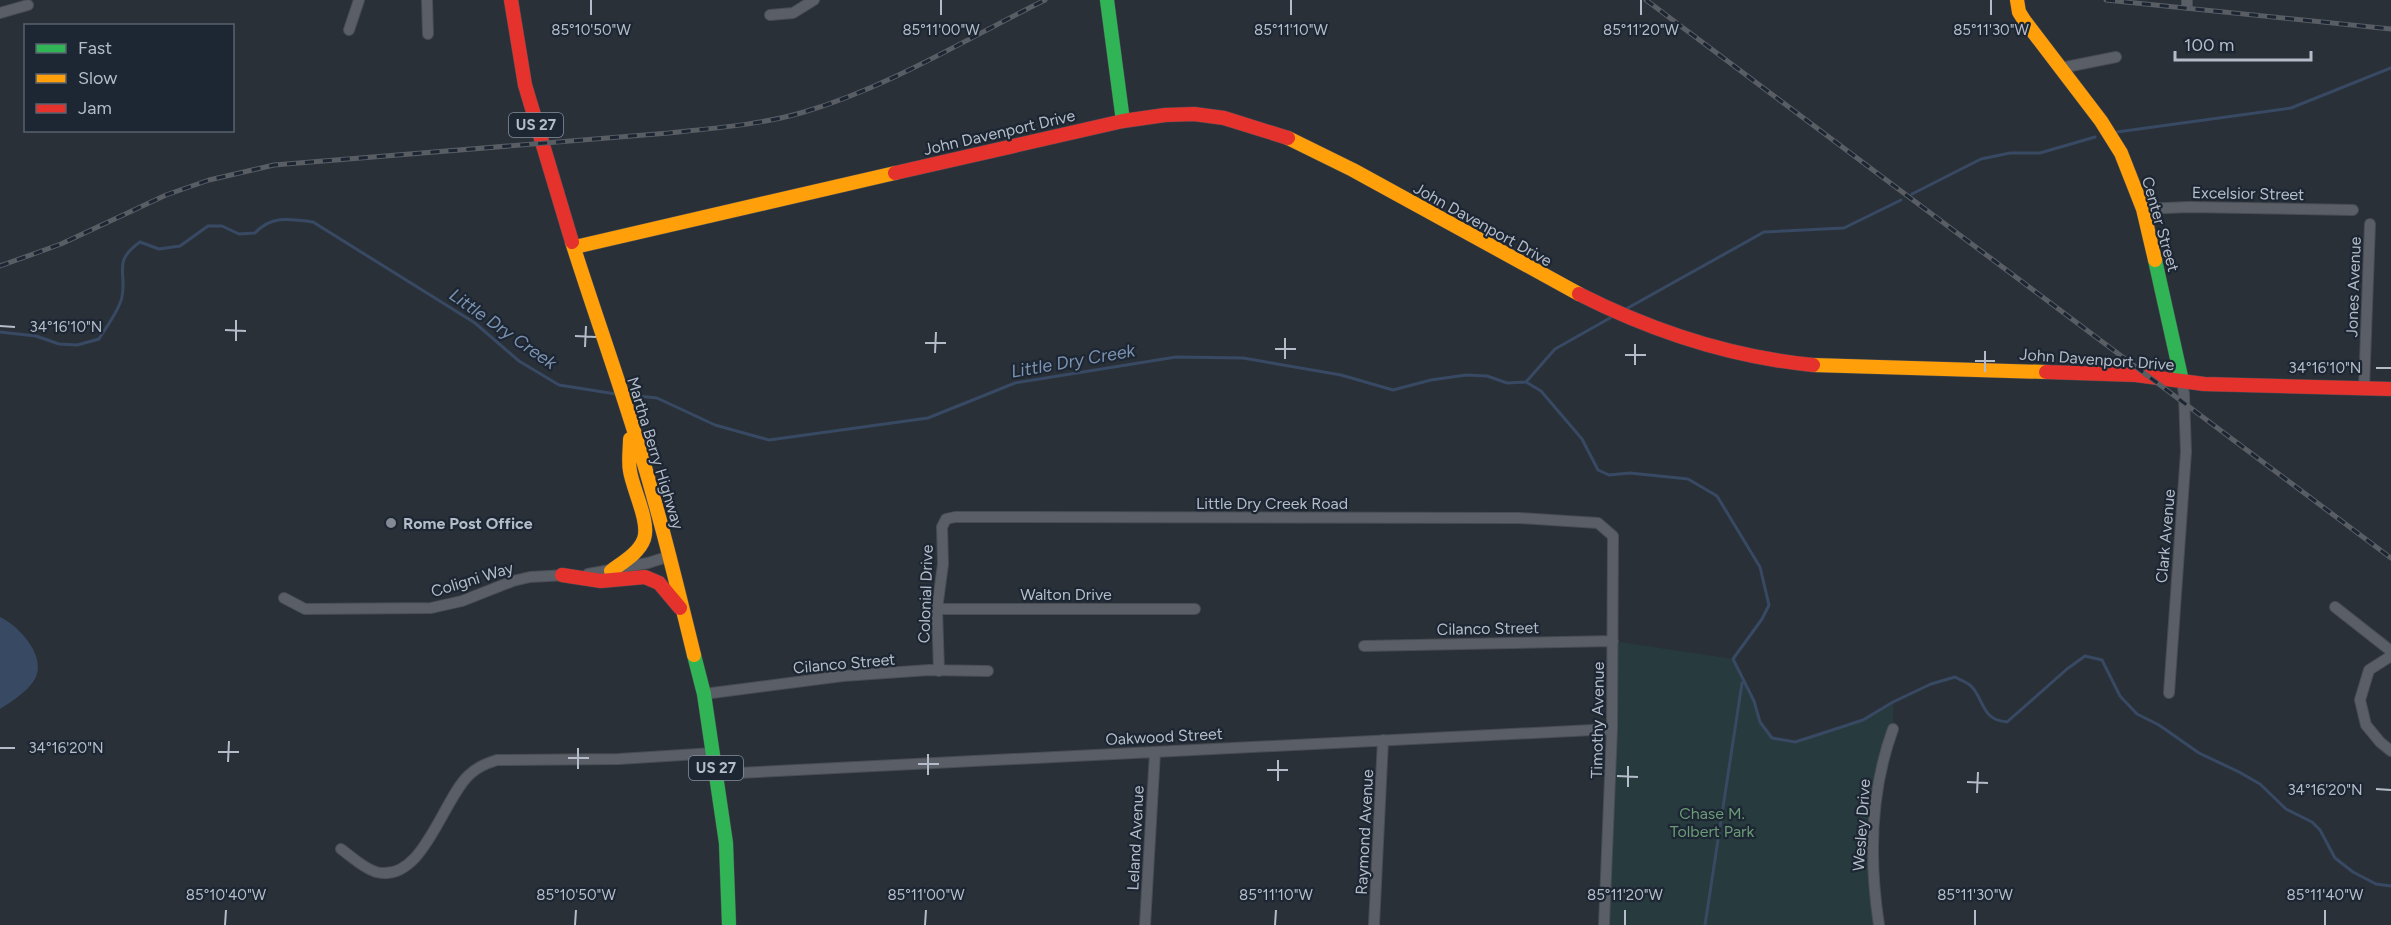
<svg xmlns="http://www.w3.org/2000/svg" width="2391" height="925" viewBox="0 0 2391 925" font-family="Figtree,sans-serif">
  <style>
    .green { fill: #273a3e }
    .water { fill: #384963 }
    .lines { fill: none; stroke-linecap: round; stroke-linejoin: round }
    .stream { stroke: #384963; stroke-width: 3 }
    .street-casing { stroke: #484c53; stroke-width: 12 }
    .fast-casing { stroke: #484c53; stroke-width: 15 }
    .slow-casing { stroke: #484c53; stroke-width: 15 }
    .jam-casing { stroke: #484c53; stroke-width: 15 }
    .street { stroke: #5a5e66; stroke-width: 10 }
    .fast { stroke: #30b455; stroke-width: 14 }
    .slow { stroke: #ff9f0a; stroke-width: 14 }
    .jam { stroke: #e5322d; stroke-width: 14 }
    .rail-casing { stroke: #595d64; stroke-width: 5 }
    .rail { stroke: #1d2633; stroke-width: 3; stroke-dasharray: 9; stroke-linecap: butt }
    .ticks { fill: none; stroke: #b4bcc9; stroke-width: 2 }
    .poi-dot { fill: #848b96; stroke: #1d2633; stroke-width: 2 }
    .labels { text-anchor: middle; stroke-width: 4.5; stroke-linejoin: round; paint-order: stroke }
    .shield { fill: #1d2633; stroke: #878f9c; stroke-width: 1.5 }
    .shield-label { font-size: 15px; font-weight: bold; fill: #b4bcc9 }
    .street-label { font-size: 16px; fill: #b4bcc9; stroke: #1d2633 }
    .poi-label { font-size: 16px; font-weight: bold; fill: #b4bcc9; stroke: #1d2633; text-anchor: start }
    .park-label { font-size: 16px; fill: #6b9a76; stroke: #1d2633 }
    .water-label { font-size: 18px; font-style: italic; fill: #7c92b1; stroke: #1d2633 }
    .ticks-label { font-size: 15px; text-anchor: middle; fill: #b4bcc9; stroke: #1d2633; stroke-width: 4.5; stroke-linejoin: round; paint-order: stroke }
  </style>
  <rect width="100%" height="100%" fill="#2a3038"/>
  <path class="green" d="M1613,641l120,18 21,42 6,21 12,16 23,4 68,-22 30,-18v27l-19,111 5,85h-275z"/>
  <path class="water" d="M0,617c20,9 50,43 33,65 -8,11 -22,20 -33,27z"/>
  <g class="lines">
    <path class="stream" d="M2117,132l174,-24 100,-40
      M1912,194l69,-35 29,-6h30l55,-16
      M1626,309l138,-77 80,-4 57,-28
      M0,332l36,4 23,8 18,1 22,-6c7,-12 20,-28 23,-42 5,-26 -10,-35 18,-55l19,7 21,-3 28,-20h14l17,8 16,-1c17,-18 35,-14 58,-11l138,86 24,15 44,38 40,24 57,9
      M1526,382l29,-33 55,-31
      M628,395l29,3 58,27 54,15 159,-22 87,-35 161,-26 67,1 98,17 52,15 38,-10 35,-5 21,1 20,7 19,-1 15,9 41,48 16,31 11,5 21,-2 58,6 29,17 43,71 9,38 -7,14 -29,40 21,42 6,21 12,16 23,4 19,-6 49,-16 30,-18 38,-18 24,-7c5,3 13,5 17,10 13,15 10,33 35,35l60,-53 18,-13 17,4 18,36 17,18 22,11 40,28 40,19 21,12 26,25 26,13 8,8 15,28 18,14 23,12 15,2
      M1705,925l37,-242"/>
    <g class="street-casing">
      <path id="street" d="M427,0l1,34
        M2187,0v5
        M0,13l28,-8
        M770,15l23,-2 21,-13
        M349,30l10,-30
        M2061,68l55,-11
        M2143,209l46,-2 164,3
        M2364,388l6,-164
        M588,574l60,-11 22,-7
        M284,598l21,11 126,-1 31,-7 51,-20 17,-4 37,-2
        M2335,607l56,44
        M937,609h258
        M1364,646l249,-5
        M2391,656l-22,14 -9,30 6,25 14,17 11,9
        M939,671l-2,-62 6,-45 -1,-37 4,-8 9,-2 564,1 79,5 15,13 -1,193 -8,196
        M2169,693l17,-241 -2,-58 -2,-13
        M704,694l139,-18 86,-6 59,1
        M717,774l895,-45
        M341,849c11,8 22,19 35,23 47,12 66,-72 93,-97 8,-8 18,-12 28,-15l122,-1 95,-6
        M1145,925l10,-173
        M1374,925l9,-185
        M1879,925c-10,-65 -9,-133 14,-196"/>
    </g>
    <g class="fast-casing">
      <path id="fast" d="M1107,0l16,121
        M2155,260l27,121
        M694,655l10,39 22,149 3,82"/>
    </g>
    <g class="slow-casing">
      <path id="slow" d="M2017,0l2,12 5,8 77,101 20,32 22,56 12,51
        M1288,138l65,32 226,124
        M572,242c18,57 38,113 56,170 26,80 46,161 66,243
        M575,247l320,-74
        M1813,365l233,7
        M611,571c12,-9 28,-18 33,-32 6,-17 -11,-49 -14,-68 -2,-10 0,-21 0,-32"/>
    </g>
    <g class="jam-casing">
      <path id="jam" d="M511,0l14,85 47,157
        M895,173l228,-52 42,-6 29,-1 30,4 64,20
        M1579,294c75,38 151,63 234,71
        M2046,372l90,3 68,9 187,5
        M562,575l39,6 44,-4 14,6 21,25"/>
    </g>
    <use href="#street" class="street"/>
    <use href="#fast" class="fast"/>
    <use href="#slow" class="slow"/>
    <use href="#jam" class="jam"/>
    <g class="rail-casing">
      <path id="rail" d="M1646,0l745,558
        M2106,0l285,29
        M0,266l61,-22 105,-49 43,-15 65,-15 395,-32c45,-5 91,-8 135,-21 85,-25 162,-73 241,-112"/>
    </g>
    <use href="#rail" class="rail"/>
  </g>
  <path class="ticks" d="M591,15v-15M941,15v-15M1291,15v-15M1641,15v-15M1991,15v-15M0,326l15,1M225,330l21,1M575,336l21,1M236,341v-21M925,343h21M585,347l1,-21M1275,349h21M935,353l1,-21M1625,355h21M1285,359v-21M1975,361h20M1635,365v-21M2376,368h15M1985,372v-21M0,748h15M218,752h21M568,758h21M228,762l1,-21M918,764h21M578,769v-21M1267,770h21M928,775v-21M1617,776l21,1M1278,781v-21M1967,782l21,1M1628,787v-21M2376,789l15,1M1977,793l1,-21M225,925l1,-15M575,925l1,-15M925,925l1,-15M1275,925l1,-15M1625,925v-15M1975,925v-15M2325,925v-15"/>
  <circle class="poi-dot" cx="391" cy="523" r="6"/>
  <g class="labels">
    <g class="shield">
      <rect x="509" y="113" width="54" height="24" rx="4.5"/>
      <rect x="689" y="756" width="54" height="24" rx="4.5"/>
    </g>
    <g class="shield-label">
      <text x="536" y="130">US 27</text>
      <text x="716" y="773">US 27</text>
    </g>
    <g class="street-label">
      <text transform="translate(999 132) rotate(-13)" y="6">John Davenport Drive</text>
      <text transform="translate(2248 193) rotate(1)" y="6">Excelsior Street</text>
      <text transform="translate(1483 224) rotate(29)" y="6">John Davenport Drive</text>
      <text transform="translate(2161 224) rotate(74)" y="6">Center Street</text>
      <text transform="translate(2353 287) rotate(-88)" y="6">Jones Avenue</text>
      <text transform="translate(2097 359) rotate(4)" y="6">John Davenport Drive</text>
      <text transform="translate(656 453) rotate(73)" y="6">Martha Berry Highway</text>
      <text x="1272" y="509">Little Dry Creek Road</text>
      <text transform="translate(2165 536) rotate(-85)" y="6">Clark Avenue</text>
      <text transform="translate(472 579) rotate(-17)" y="6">Coligni Way</text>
      <text transform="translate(925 594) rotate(-88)" y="6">Colonial Drive</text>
      <text x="1066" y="600">Walton Drive</text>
      <text transform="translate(1488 628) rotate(-1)" y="6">Cilanco Street</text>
      <text transform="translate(844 663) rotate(-5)" y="6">Cilanco Street</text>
      <text transform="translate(1597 720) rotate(-89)" y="6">Timothy Avenue</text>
      <text transform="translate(1164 736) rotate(-3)" y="6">Oakwood Street</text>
      <text transform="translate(1861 825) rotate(-86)" y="6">Wesley Drive</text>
      <text transform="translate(1364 832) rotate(-87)" y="6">Raymond Avenue</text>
      <text transform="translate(1135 838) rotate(-87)" y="6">Leland Avenue</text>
    </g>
    <g class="poi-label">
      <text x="403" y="529">Rome Post Office</text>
    </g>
    <g class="park-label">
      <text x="1712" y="819">Chase M.<tspan x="1712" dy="18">Tolbert Park</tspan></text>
    </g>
    <g class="water-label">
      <text transform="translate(503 329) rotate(35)" y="6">Little Dry Creek</text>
      <text transform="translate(1073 361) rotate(-10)" y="6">Little Dry Creek</text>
    </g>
  </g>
  <g class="ticks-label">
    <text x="591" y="35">85°10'50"W</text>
    <text x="941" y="35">85°11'00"W</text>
    <text x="1291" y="35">85°11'10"W</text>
    <text x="1641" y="35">85°11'20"W</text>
    <text x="1991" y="35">85°11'30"W</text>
    <text x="66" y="332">34°16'10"N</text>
    <text x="2325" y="373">34°16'10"N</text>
    <text x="66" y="753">34°16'20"N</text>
    <text x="2325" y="795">34°16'20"N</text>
    <text x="226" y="900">85°10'40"W</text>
    <text x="576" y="900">85°10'50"W</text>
    <text x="926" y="900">85°11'00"W</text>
    <text x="1276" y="900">85°11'10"W</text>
    <text x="1625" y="900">85°11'20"W</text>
    <text x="1975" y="900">85°11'30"W</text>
    <text x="2325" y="900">85°11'40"W</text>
  </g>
  <rect x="24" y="24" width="210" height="108" fill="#1d2633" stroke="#59626f" stroke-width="1.5"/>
  <rect x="36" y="44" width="30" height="9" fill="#30b455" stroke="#59626f" stroke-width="1.5"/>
  <text x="78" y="54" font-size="18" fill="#b4bcc9">Fast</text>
  <rect x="36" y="74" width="30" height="9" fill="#ff9f0a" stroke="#59626f" stroke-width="1.5"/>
  <text x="78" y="84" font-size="18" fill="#b4bcc9">Slow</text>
  <rect x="36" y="104" width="30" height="9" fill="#e5322d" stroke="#59626f" stroke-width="1.5"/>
  <text x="78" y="114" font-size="18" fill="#b4bcc9">Jam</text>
  <path d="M2175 51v9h136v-9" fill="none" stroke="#b4bcc9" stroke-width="3"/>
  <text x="2184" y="51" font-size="18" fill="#b4bcc9" stroke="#1d2633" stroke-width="4.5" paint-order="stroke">100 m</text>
</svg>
